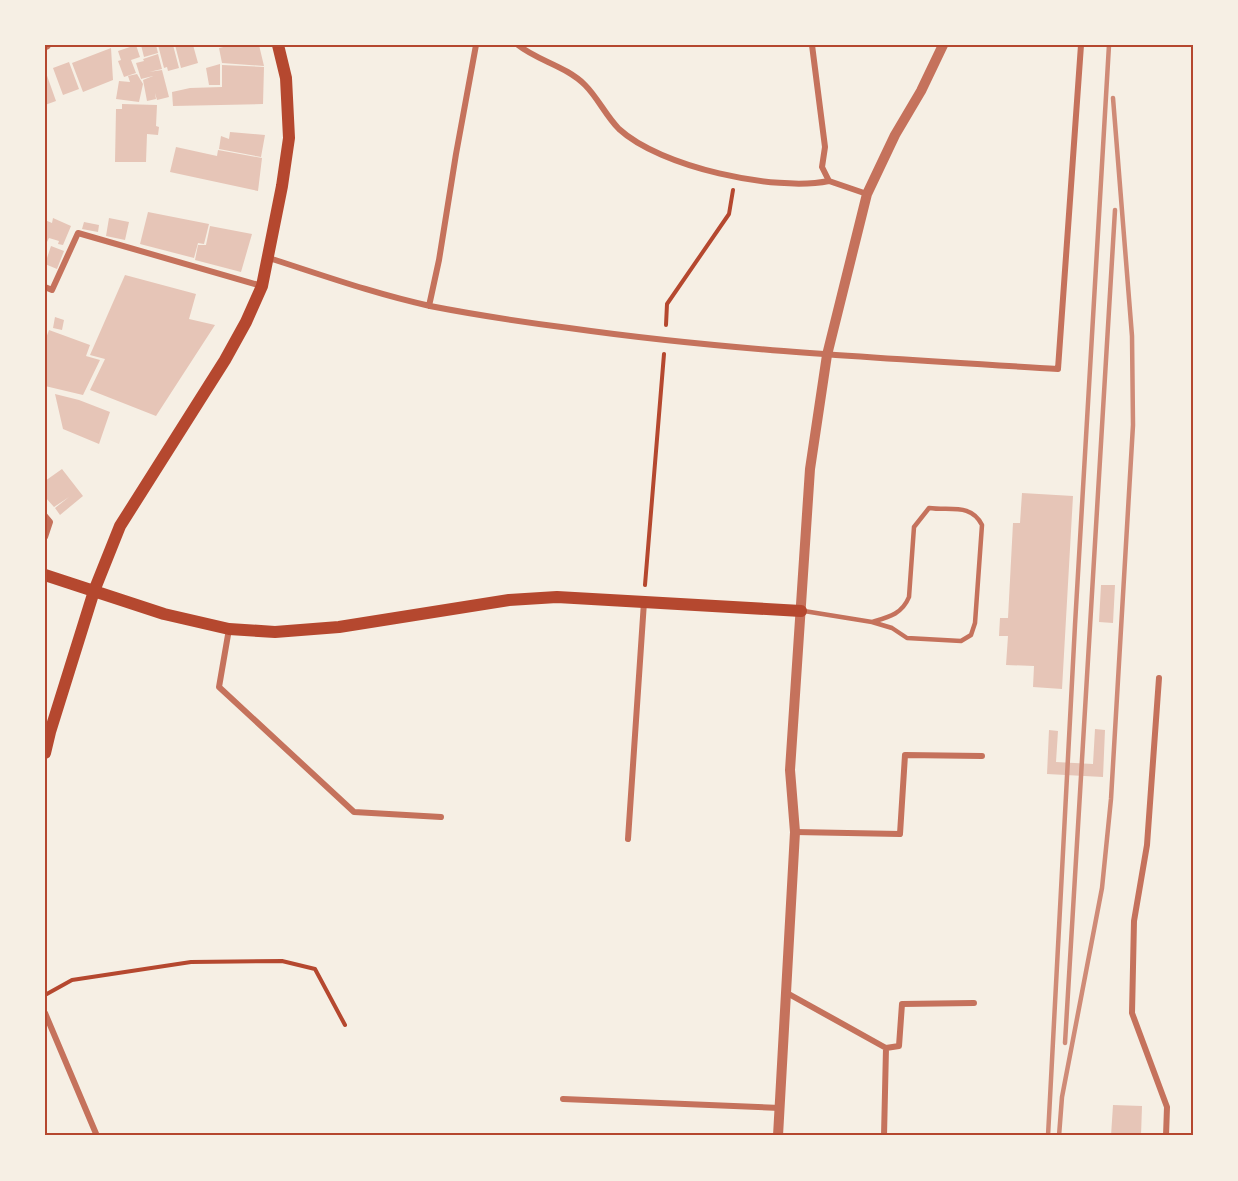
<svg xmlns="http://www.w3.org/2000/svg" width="1238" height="1181" viewBox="0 0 1238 1181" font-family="Roboto,sans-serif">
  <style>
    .building { fill: #e6c5b7 }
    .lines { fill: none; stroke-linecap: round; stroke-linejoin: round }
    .path { stroke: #b5482f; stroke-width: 4 }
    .service { stroke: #c5725c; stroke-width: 4.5 }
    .minor { stroke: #c5725c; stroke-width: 6 }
    .tertiary { stroke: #c5725c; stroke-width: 10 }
    .secondary { stroke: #b5482f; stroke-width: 12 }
    .rail { stroke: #cf8b77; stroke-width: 4.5 }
    .neatline { fill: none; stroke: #b5482f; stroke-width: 2 }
  </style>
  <rect width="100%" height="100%" fill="#f6efe4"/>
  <path class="building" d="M136,45l4,12 -9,3 5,13 -12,4 -6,-16 3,-1 -3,-9z
    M141,45h15l2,8 -14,4z
    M158,45h15l6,23 -11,3 -1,-4 -3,1z
    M175,45h18l5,18 -17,5z
    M232,45h27l5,21 -42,-3 -3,-15z
    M111,48l2,32 -30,12 -11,-29z
    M158,54l4,15 -13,3 13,-2 7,27 -12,3 -2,-7 1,6 -9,2 -4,-21 10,-4 -12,3 -5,-16 8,-2 -1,-2z
    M69,62l10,27 -16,6 -10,-27z
    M220,64v21h-11l-3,-17z
    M222,65l42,2 -1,37 -90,2 -1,-14 18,-4 32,-1z
    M45,70l11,31 -11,4z
    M137,74l6,10 -4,18 -23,-3 3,-18 11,1 -2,-6z
    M122,104l35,1 -1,21 3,1 -1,8 -11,-1 -1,28h-31l1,-53h6z
    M230,132l35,3 -4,22 -42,-8 2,-13 8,3z
    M176,147l41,9 1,-6 44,8 -4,33 -88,-19z
    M148,212l61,12 -5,20 -6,-1 -4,15 -54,-14z
    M53,218l18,8 -8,19 -5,-1 1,-3 -10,-3 -4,8v-26l7,3z
    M109,218l20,4 -4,18 -19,-4z
    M84,222l15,3 -1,7 -16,-3z
    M210,226l42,8 -11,38 -46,-12 3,-15h8z
    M51,246l13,5 -7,18 -12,-5z
    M125,275l71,19 -7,25 26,6 -59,91 -66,-26 15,-31 -15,-4z
    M55,317l9,3 -2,10 -9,-2z
    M49,330l41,15 -4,11 14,4 -17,35 -38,-9v-45z
    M55,394l24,6 31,12 -11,32 -36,-15z
    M62,469l21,27 -23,19 -5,-7 14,-11 -15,10 -9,-10v-16z
    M1022,493l51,3 -11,193 -29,-2 1,-21 -28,-1 2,-29h-9l1,-18h8l5,-95h7z
    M1101,585h14l-2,38 -14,-1z
    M1095,729l10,1 -2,47 -56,-3 2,-44 9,1 -2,31 37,2z
    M1113,1105l29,1 -1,30h-30z"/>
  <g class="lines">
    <path class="path" d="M666,325l1,-21 62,-90 4,-24
      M645,585l19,-231
      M45,995l27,-15 119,-18 91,-1 33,8 30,56"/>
    <path class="service" d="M804,611l68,11 20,6 15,10 54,3 10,-6 4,-12 7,-98c-11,-22 -32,-14 -53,-17l-15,19 -5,70c-7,17 -20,20 -37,25"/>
    <path class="minor" d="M518,45c20,16 48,21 67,40 13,13 21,31 34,44 41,38 156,63 210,52
      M812,45l13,102 -3,20 7,14 38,13
      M269,258c53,17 106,36 161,48 46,9 93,16 139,22 162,23 326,31 489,41l23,-324
      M45,287l7,3 26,-57 184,53
      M429,306l10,-46 17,-106 20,-109
      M45,516l5,6 -5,15
      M229,629l-10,58 135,125 87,5
      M1159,678l-12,167 -13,76 -2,92 35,94 -1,29
      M795,832l105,2 5,-79 77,1
      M628,839l16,-237
      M787,993l99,55 13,-2 3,-42 72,-1
      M45,1013l52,123
      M563,1099l217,9
      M884,1136l2,-88"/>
    <path class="tertiary" d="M45,45h1
      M778,1136l17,-304 -5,-62 20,-301 17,-114 40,-161 28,-59 26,-44 22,-46"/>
    <path class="secondary" d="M45,575l119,39 65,15 46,3 64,-5 170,-27 48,-3 244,14
      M45,753l5,-21 44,-141 26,-65 105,-166 21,-38 16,-36 20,-100 7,-48 -3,-60 -8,-33"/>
    <path class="rail" d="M1065,1043l50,-833
      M1048,1136l27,-511 34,-580
      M1059,1136l3,-39 40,-209 9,-89 22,-374 -1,-89 -19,-238"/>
  </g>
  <rect width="1238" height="1181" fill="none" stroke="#f6efe4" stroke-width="93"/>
  <rect x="46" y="46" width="1146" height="1088" class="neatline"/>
</svg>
